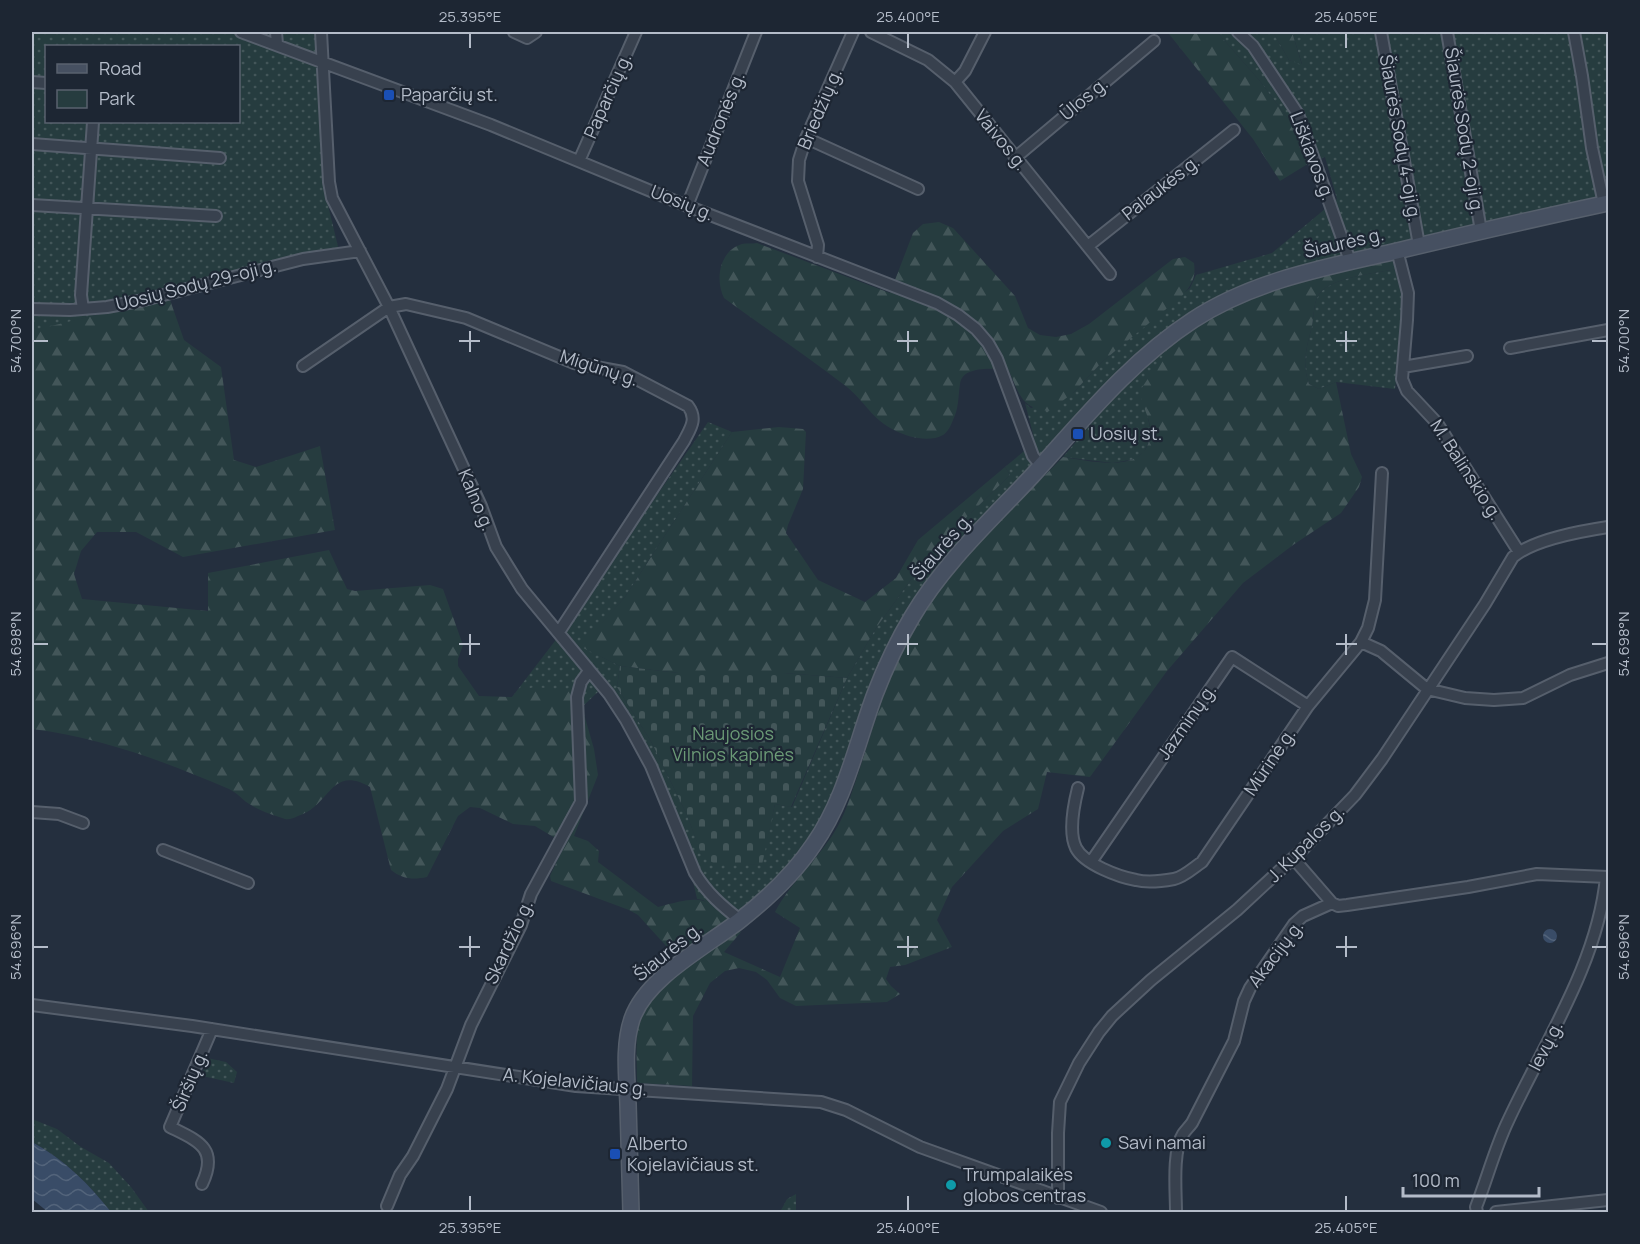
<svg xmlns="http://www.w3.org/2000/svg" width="1640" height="1244" viewBox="0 0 1640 1244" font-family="Manrope,sans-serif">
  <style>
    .green { fill: url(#green-dots); fill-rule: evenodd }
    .forest { fill: url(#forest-firs) }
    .cemetery { fill: url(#cemetery-stones) }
    .water { fill: url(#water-waves) }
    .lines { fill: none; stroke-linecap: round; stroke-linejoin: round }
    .street-casing { stroke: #565f6c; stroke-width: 14 }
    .secondary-casing { stroke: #565f6c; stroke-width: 18 }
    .street { stroke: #38414e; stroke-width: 10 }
    .secondary { stroke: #465061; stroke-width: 15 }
    .ticks { fill: none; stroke: #b4bcc9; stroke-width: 2 }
    .transit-dot { fill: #1a4fb4; stroke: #1d2633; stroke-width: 2 }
    .culture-dot { fill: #0f9aa8; stroke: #1d2633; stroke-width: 2 }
    .labels { text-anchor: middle; stroke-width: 4.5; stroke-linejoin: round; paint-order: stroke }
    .poi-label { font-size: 18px; fill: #b4bcc9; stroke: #1d2633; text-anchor: start }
    .street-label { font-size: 18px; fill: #b4bcc9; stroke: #1d2633 }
    .park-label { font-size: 18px; fill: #6b9a76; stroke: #1d2633 }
    .neatline { fill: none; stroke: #b4bcc9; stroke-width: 2 }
    .ticks-label { font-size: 15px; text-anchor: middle; fill: #b4bcc9 }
  </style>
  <defs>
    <pattern id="green-dots" width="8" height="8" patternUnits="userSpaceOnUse" patternTransform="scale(1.5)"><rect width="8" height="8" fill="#263c3f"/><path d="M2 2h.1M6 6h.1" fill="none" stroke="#435659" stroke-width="1.8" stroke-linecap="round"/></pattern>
    <pattern id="forest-firs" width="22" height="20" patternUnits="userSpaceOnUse" patternTransform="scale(1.5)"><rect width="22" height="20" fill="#263c3f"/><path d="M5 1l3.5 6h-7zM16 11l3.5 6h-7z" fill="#435659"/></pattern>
    <pattern id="cemetery-stones" width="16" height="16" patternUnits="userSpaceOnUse" patternTransform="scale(1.5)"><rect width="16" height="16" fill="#263c3f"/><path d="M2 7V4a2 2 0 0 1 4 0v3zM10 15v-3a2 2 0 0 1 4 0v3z" fill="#435659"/></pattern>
    <pattern id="water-waves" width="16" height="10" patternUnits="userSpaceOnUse" patternTransform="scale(1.5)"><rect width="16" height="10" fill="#394c67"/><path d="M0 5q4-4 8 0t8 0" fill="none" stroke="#53647b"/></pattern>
  </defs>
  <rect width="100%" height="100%" fill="#242f3e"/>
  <path class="green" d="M32,32h289l7,173 13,54 -69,9 -240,64zM46,46h192v76h-192z
    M1217,32h56l16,28 13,4 -10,-32h316v163l-256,59 -80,21 -48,19 -20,11 -37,24 -27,21 -93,98 -68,75 -48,57 -114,250 -36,48 -49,42 -29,-20 -6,-1 -5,-23 -45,-109 -22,-42 -25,-35 -18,17 -70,-10 46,-60 150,-215 24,10 -107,165 -43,50 38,19 -3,21 35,56 35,72 15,40 45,9 14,1 14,-61 17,3 55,-129 29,-50 55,-76 79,-77 -5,-8 30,-25 -10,-39 6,5 42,-15 30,-32 87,-73 6,-13 76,-22 65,-54 -12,-42 -19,8 -17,-45 -30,-40z
    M1398,269l7,41 -10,79 -59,-7 -17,7 -10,-5c-7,-19 -3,-35 2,-54 3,-10 2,-23 6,-32 8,-21 60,-25 81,-29z
    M1171,344l-24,69 3,15 -1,13 -5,11 -9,7 -22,4 -50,-6 55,-65z
    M207,1058l19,4 11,10 -3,11 -32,-7z
    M32,1119l25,10 24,18 28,16 22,24 18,25h-38c-22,-28 -47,-53 -79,-70z
    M796,1194v18h-16l7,-13z"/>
  <path class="forest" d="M1164,32h53l42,48 30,40 17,45 -26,16 -27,-42 -84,-105z
    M1273,32h19l10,33 -13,-5z
    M939,222l14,6 62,68 13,32 12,7 16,2 15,-3 18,-10 84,-65 12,-2 9,6c2,14 -2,22 -12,33l-79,65 -30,32 -24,18c-29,-2 -30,-19 -41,-42 -14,0 -46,-4 -48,15 -2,13 -1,24 -7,36 -2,5 -5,12 -10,15 -14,8 -36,2 -49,-5 -21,-10 -30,-29 -47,-43 -40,-31 -82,-59 -123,-89 -9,-18 -5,-47 18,-54 4,-1 10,0 15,-1l133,50 23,-60 10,-9z
    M1396,257l2,12c-21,4 -73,8 -81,29 -4,9 -3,22 -6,32 -5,19 -9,35 -2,54l10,5 17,-7 15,72 11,23 -3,10 -18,26 -48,32 -50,38 -76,88 -77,106 -43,-5 -9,37 -35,22 -51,56 -15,33 15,27 -47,18 -15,2 -4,12 5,7 9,8 -13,8 -91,4 -16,-8 -13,-18 -11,-8 -17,-4 -14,3 -15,12 -17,33 -1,70 -55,-3c0,-20 -2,-41 2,-60 9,-38 68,-71 99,-93l3,2 -17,20 56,25 20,-49 -25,-16c17,-32 47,-56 64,-88 8,-15 13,-32 18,-47 13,-38 24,-79 40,-116 36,-81 105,-142 166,-204 28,4 89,20 87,-28 0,-14 -11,-26 -9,-40l30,-45 61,-38 28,-12 39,-13z
    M169,297l15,43 37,27 13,93 22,7 64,-21 15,84 -152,27 -47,-25h-39l-16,19 -7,23 8,25 126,12v-38l121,-23 18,39 8,2 75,-6 13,4 20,56 -5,14v7l21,30 33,1 9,-6 13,-4 34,3 7,6 7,11 12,42 4,26 -24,61 14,5 11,10 -1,11 60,45c36,-9 46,-14 74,13l-55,38 -39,-43 -9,-5 -78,-29 -1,-5 15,-32 -30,-18 -22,-2 -33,-16 -10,-1 -12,9 -31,61c-14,3 -25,2 -36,-7l-21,-83c-40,-23 -40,20 -72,29 -4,2 -9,4 -13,3 -10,-3 -25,-8 -34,-14 -8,-4 -13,-12 -22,-16 -66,-28 -126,-51 -197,-60v-397l7,-3z
    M779,427l24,2 3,3 -3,57 -15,36 -2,8 32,47 47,22 31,-24 22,-38 87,-73 5,8 -79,77 -55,76 -29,50 -63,-5h-106l-58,-7 -39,-19 44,-50 107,-165z"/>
  <path class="cemetery" d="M620,666l58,7h106l63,5 -56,129 -16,-3 -13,61 -47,-1 -13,-8 -15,-41 -35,-72 -35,-56z"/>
  <path class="water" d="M1543 936a7 7 0 1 1 14 0a7 7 0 1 1-14 0Z
    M32,1142c32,17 57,42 79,70h-63l-16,-13z"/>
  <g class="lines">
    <g class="street-casing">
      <path id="street" d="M241,32l250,93 196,81 250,97 21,12 18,14 12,14 9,16 36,97 8,10
        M276,32l1,12
        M321,32l8,150 3,16 57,109 92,199 15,41 26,42 87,105 17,26 25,46 44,107c12,20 27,33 45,47
        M514,32l13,6 9,-6
        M871,32l57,28 27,22 155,192
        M1238,32l15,14 45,68 52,147
        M1381,32l38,213
        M1447,32l34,199
        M1574,32l8,44 10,72 12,56
        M32,82l14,1
        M955,82l10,-11 20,-39
        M806,138l112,51
        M32,144l188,14
        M1015,158l139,-117
        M579,161l57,-129
        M32,205l184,11
        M687,206l69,-174
        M1088,246l146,-116
        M1397,250l11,43 -1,27 -5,59 5,12 30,32 82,129
        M817,257l1,-12 -20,-64 1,-21 7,-22 47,-106
        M32,309l38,1 37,-3 37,-7 159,-41 57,-8
        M83,309l-2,-14 12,-173
        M1510,348l98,-18
        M303,366l86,-59 17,-3 60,14 108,45 49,9 65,34c10,13 2,23 -4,35l-125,191
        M1403,367l64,-11
        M1361,642l20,9 46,38 38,9 29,2 29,-2 47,-23 38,-12
        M1078,788c-4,16 -10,44 -2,60 8,16 43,29 60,32 11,3 27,1 38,-1 10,-2 19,-11 28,-17l106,-156 53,-64 7,-14 7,-28 7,-127
        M32,812l27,2 24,9
        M163,850l85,33
        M1293,858l39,45
        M1091,862l141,-205 76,49
        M32,1005l160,21 384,60 245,16 25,8 74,37 181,65
        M202,1184c17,-36 -4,-43 -32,-57l42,-98
        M1058,1198v-65l2,-31 19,-39 20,-31 13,-16 39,-36 86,-70 68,-63 50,-52 27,-36 103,-155 28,-47c21,-18 69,-26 95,-30
        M387,1206l13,-31 13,-19 34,-67 24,-64 50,-100 10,-31 50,-92 -4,-105 4,-15 8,-11
        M1176,1212c0,-20 -4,-61 7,-78 2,-3 6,-7 9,-11l42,-82 10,-40 6,-13 44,-64 9,-8 29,-13 6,3 9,-1 121,-18 69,-13 71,3
        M1477,1212l-1,-5c11,-28 19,-59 32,-86 35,-76 90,-158 98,-244
        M1496,1212l112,-12"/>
    </g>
    <g class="secondary-casing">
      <path id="secondary" d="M631,1212c-1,-36 -2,-72 -3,-108 -1,-27 -5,-58 4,-85 14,-41 73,-72 107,-98 28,-22 55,-47 75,-77 31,-44 42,-99 61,-150 10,-26 22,-52 37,-77 31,-53 78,-96 120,-141 50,-55 98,-115 161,-156 61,-40 134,-53 204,-69 70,-17 141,-33 211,-48"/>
    </g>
    <use href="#street" class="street"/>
    <use href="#secondary" class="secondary"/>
  </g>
  <path class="ticks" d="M470,33v15M908,33v15M1346,33v15M470,331v21M908,331v21M1346,331v21M33,341h15M459,341h21M897,341h21M1336,341h21M1592,341h15M470,634v21M908,634v21M1346,634v21M33,644h15M459,644h21M897,644h21M1336,644h21M1592,644h15M470,936v21M908,936v21M1346,936v21M33,947h15M459,947h21M897,947h21M1336,947h21M1592,947h15M470,1196v15M908,1196v15M1346,1196v15"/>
  <g class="transit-dot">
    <rect x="383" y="89" width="12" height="12" rx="3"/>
    <rect x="1072" y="428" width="12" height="12" rx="3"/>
    <rect x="609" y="1148" width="12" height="12" rx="3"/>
  </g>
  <g class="culture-dot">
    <circle cx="1106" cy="1143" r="6"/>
    <circle cx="951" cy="1185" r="6"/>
  </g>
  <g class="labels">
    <g class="poi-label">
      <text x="401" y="101">Paparčių st.</text>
      <text x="1090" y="440">Uosių st.</text>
      <text x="1118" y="1149">Savi namai</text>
      <text x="627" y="1150">Alberto<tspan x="627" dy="21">Kojelavičiaus st.</tspan></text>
      <text x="963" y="1181">Trumpalaikės<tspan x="963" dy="21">globos centras</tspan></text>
    </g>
    <g class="street-label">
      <text transform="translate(608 96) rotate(-66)" y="6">Paparčių g.</text>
      <text transform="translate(1084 99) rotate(-40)" y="6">Ūlos g.</text>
      <text transform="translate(820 109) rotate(-67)" y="6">Briedžių g.</text>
      <text transform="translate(721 119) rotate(-68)" y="6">Audronės g.</text>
      <text transform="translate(1464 131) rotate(81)" y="6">Šiaurės Sodų 2-oji g.</text>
      <text transform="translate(1400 138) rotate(80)" y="6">Šiaurės Sodų 4-oji g.</text>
      <text transform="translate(1001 140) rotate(51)" y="6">Vaivos g.</text>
      <text transform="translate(1312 156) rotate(69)" y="6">Liškiavos g.</text>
      <text transform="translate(1161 188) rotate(-38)" y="6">Palaukės g.</text>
      <text transform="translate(682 203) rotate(22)" y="6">Uosių g.</text>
      <text transform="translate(1344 243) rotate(-13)" y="6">Šiaurės g.</text>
      <text transform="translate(196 285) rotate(-14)" y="6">Uosių Sodų 29-oji g.</text>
      <text transform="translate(599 368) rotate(18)" y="6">Migūnų g.</text>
      <text transform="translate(1466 470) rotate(57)" y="6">M. Balinskio g.</text>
      <text transform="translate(476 500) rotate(67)" y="6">Kalno g.</text>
      <text transform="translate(942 547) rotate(-49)" y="6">Šiaurės g.</text>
      <text transform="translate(1187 722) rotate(-55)" y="6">Jazminų g.</text>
      <text transform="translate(1270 762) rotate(-56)" y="6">Mūrinė g.</text>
      <text transform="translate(1306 844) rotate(-45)" y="6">J. Kupalos g.</text>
      <text transform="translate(509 942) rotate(-65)" y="6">Skardžio g.</text>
      <text transform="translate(668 952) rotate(-39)" y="6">Šiaurės g.</text>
      <text transform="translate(1276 954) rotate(-53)" y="6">Akacijų g.</text>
      <text transform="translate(1546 1046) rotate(-63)" y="6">Ievų g.</text>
      <text transform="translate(190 1081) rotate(-67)" y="6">Širšių g.</text>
      <text transform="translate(575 1082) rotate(6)" y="6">A. Kojelavičiaus g.</text>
    </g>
    <g class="park-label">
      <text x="733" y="740">Naujosios<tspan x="733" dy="21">Vilnios kapinės</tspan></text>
    </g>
  </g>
  <rect width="1640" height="1244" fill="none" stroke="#1d2633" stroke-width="66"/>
  <rect x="45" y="45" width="195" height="78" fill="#1d2633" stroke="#59626f" stroke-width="1.5"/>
  <rect x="57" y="64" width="30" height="9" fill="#465061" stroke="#59626f" stroke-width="1.5"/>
  <text x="99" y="75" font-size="18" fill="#b4bcc9">Road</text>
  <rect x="57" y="90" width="30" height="18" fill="#263c3f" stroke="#59626f" stroke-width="1.5"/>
  <text x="99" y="105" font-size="18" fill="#b4bcc9">Park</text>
  <path d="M1403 1187v9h136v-9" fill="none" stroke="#b4bcc9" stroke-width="3"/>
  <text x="1412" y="1187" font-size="18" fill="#b4bcc9" stroke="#1d2633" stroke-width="4.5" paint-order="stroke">100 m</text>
  <rect x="33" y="33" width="1574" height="1178" class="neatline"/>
  <g class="ticks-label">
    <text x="470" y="22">25.395°E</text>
    <text x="908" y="22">25.400°E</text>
    <text x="1346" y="22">25.405°E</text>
    <text transform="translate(16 341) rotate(-90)" y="5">54.700°N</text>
    <text transform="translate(1624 341) rotate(-90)" y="5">54.700°N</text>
    <text transform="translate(16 644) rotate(-90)" y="5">54.698°N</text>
    <text transform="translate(1624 644) rotate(-90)" y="5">54.698°N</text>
    <text transform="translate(16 947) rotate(-90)" y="5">54.696°N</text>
    <text transform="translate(1624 947) rotate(-90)" y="5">54.696°N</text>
    <text x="470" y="1233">25.395°E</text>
    <text x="908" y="1233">25.400°E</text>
    <text x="1346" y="1233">25.405°E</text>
  </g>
</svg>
